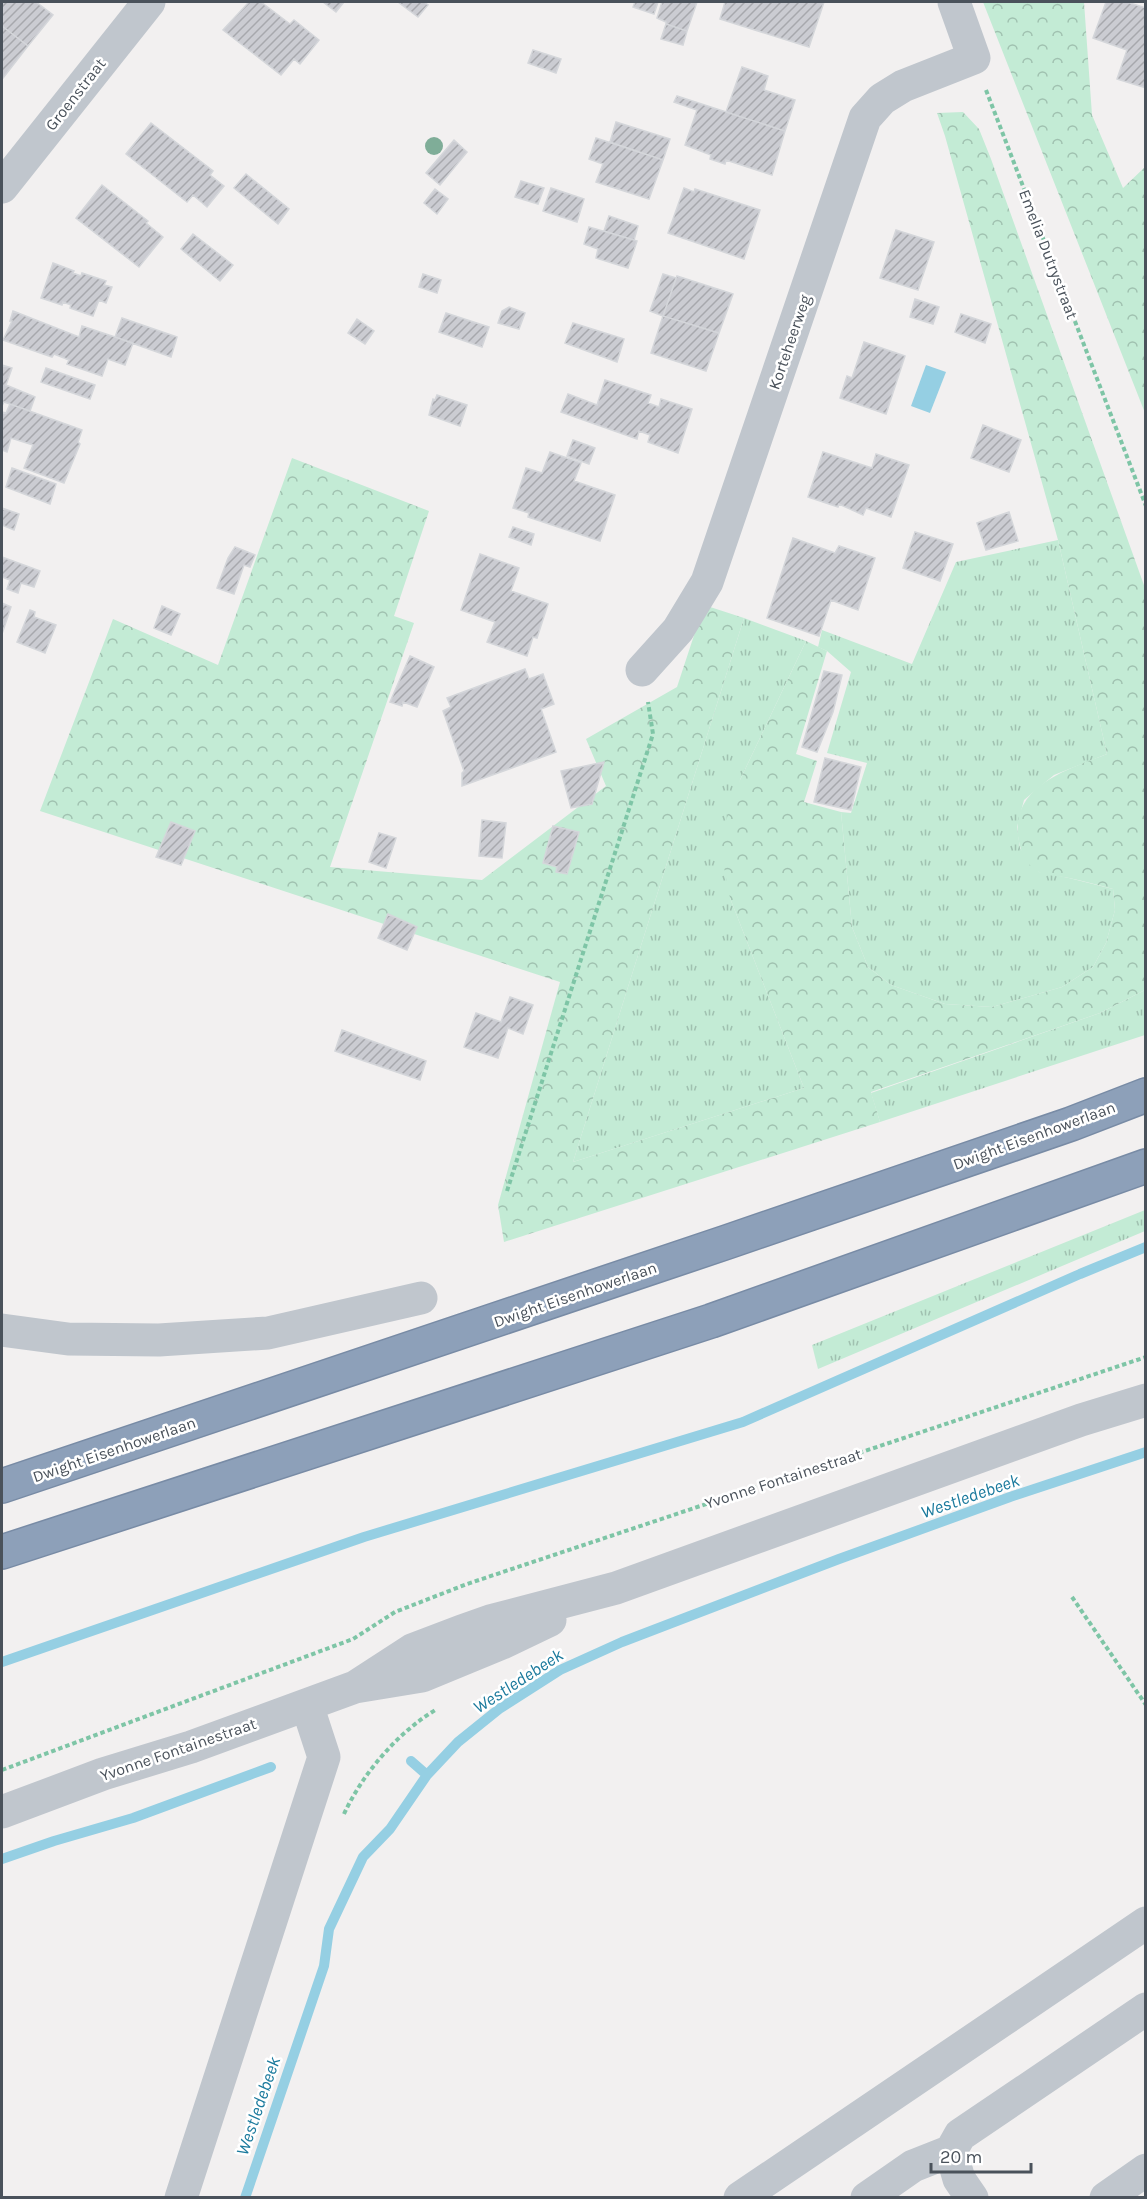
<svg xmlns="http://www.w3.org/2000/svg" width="1147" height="2199" viewBox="0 0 1147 2199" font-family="Karla,sans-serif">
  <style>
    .grass { fill: url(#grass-tufts) }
    .forest { fill: url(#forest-crowns) }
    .water { fill: #95cfe3 }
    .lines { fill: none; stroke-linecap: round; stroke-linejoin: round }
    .stream { stroke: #95cfe3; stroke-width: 10 }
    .building { fill: url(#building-hatch); stroke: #d4d6da; stroke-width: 1.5 }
    .highway-casing { stroke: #788ba5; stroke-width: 36 }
    .path { stroke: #7ec5a6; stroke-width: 4; stroke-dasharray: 4.5 3; stroke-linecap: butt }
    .minor { stroke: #c0c6cd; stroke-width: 33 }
    .highway { stroke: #8da0b9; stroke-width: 33 }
    .tree { fill: #7fad98 }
    .labels { text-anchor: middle; stroke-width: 5; stroke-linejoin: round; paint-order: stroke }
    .street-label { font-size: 16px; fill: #4a525b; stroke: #fff }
    .water-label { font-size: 18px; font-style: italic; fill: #1b7a9d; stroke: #fff }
  </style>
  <defs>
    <pattern id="grass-tufts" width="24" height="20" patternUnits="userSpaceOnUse" patternTransform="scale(1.5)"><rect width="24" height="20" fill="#c3ebd5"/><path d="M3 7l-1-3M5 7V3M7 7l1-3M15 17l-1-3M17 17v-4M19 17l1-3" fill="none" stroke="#a0c1b0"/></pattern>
    <pattern id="forest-crowns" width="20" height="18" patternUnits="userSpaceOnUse" patternTransform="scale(1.5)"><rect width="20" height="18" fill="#c3ebd5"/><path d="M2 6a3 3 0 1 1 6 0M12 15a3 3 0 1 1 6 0" fill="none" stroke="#a0c1b0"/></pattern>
    <pattern id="building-hatch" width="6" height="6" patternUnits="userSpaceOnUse" patternTransform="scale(1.5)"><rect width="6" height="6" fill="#cbccd2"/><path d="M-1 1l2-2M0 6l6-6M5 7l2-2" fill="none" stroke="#a7a8ad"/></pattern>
  </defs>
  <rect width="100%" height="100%" fill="#f2f0f0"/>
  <path class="grass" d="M1058,540l49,214 -53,21 -30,25 -7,27 3,21 19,24 30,6 44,11 2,21 -9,33 -13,24 -31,20 -70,20 -47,-3 -54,-19 -23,-18 -16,-40 -11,-115 10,1 16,-50 -40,-10 24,-81 -24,-21 -9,-4 4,-17 90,34 44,-102z
    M744,618l62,23 -66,139 -10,118 74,190 -231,74z
    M1145,990v45l-265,87 -9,-29 229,-80z
    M1145,1210v21l-327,138 -6,-24z"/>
  <path class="forest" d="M983,2h101l8,113 31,73 22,-21v246z
    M963,112l16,17 12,30 154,429v402l-45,23 -229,79 9,30 -376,120 -6,-37 62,-223 -520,-171 73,-192 105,46 74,-207 137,53 -35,105 20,7 -84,244 152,13 124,-94 -20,-47 91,-52 27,-82 40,13 -171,544 231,-74 -74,-190 -11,-57 21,-61 66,-139 21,10 -31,103 21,7 -13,41 37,10 11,115 16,40 23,18 54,19 47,3 70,-20 31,-20 13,-24 9,-33 -2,-21c-15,-4 -29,-8 -44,-11 -10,-2 -24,-2 -32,-7 -12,-7 -17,-21 -19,-35 -6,-51 51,-67 89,-82l-49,-214 -113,-404 -8,-23z"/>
  <path class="water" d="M926,365l20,7 -16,41 -19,-7z"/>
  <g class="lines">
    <path class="stream" d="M2,1662l362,-125 379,-115 337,-148 66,-27
      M411,1761l16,14
      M2,1859l52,-18 79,-23 138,-51
      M245,2198l79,-232 5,-37 34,-72 27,-28 37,-54 31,-33 41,-33 61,-39 62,-28 217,-83 171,-62 136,-45"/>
  </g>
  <path class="building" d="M2,2h34l17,13 -25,31 -26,-20z
    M249,2h12l29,22 4,-4 25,20 -19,24 -6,-5 -13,16 -58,-45z
    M323,2h21l-8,10z
    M398,2h26l4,3 -10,12z
    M635,2h23l-4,12 -21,-7z
    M662,2h35l-10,29 -21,-7v-2l-9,-4z
    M725,2h99l-15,45 -89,-28z
    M1106,2h21l19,6v80l-29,-9 10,-29 -34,-12z
    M666,24l21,7 -4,14 -22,-6z
    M2,26l26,20 -25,32 -1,-1z
    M533,50l28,9 -5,14 -28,-10z
    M742,67l26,9 -4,14 31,10 -10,31 -59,-19z
    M677,96l108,35 -13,44 -46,-15 -1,4 -15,-5 1,-4 -26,-10 12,-35 -23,-8z
    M616,122l54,17 -7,21 -53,-18z
    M151,123l62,48 -3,4 14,11 -17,21 -14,-12 -6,7 -61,-48z
    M596,138l67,22 -14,39 -53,-17 7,-18 -14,-5z
    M454,140l13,12 -27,33 -14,-12z
    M246,174l43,35 -11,15 -44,-36z
    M521,181l23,7 -6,16 -23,-7z
    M102,185l46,36 -2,2 17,14 -24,30 -63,-49z
    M551,188l33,11 -7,23 -34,-11z
    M684,188l10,4 1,-3 65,21 -16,49 -76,-26z
    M435,189l13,10 -11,15 -13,-11z
    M609,216l29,10 -4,14 -30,-9z
    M589,227l48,14 -9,27 -32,-10 2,-9 -14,-5z
    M896,230l38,12 -16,48 -38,-12z
    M193,234l40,31 -13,16 -39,-32z
    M53,263l21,8 -1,2 8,3 1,-3 24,8 -2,4 8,2 -6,16 -7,-3 -6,16 -23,-8 1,-3 -8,-3 -1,3 -21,-7z
    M423,274l18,6 -4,13 -18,-6z
    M663,274l13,4 -13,38 -13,-5z
    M677,276l56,18 -14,39 -56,-17z
    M915,299l24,8 -6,17 -23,-7z
    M509,307l16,6 -6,16 -21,-6 4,-12z
    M13,311l66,26 3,-11 51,17 -8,22 -17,-6 -6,17 -35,-12 2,-4 -15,-6 -2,3 -49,-17 9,-19h-2z
    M446,313l43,14 -7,20 -43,-15z
    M961,314l30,10 -6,19 -30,-11z
    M663,316l56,17 -13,38 -55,-18z
    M122,318l55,19 -6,20 -56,-20z
    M357,319l17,12 -9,13 -17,-11z
    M573,323l51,16 -7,23 -52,-19z
    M864,342l41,14 -19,58 -46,-16 7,-22 5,2z
    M2,365l10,3 -6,17 29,12 -5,14 -26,-9 -2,4z
    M46,368l49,17 -5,14 -49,-17z
    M605,380l46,15 -3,8 11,4 2,-8 31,10 -14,44 -30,-11 2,-7 -11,-4 -2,8 -76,-27 7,-18 29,11z
    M437,395l30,10 -7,21 -31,-11 4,-16 2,1z
    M10,404l72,26 -4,12 2,2 -16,39 -40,-15 9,-23 -22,-7 -4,14 -5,-2v-38l4,1z
    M983,425l38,15 -12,32 -38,-14z
    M573,440l22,8 -6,16 -22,-8z
    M550,452l31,11 -7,18 41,14 -15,46 -72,-24 1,-4 -16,-5 13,-40 16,5z
    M823,452l49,16 4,-14 33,11 -18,52 -25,-9 -3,7 -24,-11 -1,3 -30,-10z
    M12,468l44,16 -6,20 -44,-17z
    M2,508l17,6 -5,16 -12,-5z
    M1009,512l9,29 -32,9 -9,-27z
    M513,527l21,7 -3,11 -22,-8z
    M915,532l38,12 -13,37 -37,-13z
    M793,538l42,15 4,-7 36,12 -17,52 -27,-10 -12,36 -52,-18z
    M235,547l20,8 -5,12 -6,-2 -10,29 -17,-6 11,-30z
    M480,554l39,14 -8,23 37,13 -11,34 -4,-1 -6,19 -40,-14 8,-20 -34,-12z
    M2,557l38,14 -6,16 -13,-4 -3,10 -11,-4 3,-9 -8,-3z
    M2,603l9,4 -9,27z
    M162,606l18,8 -9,21 -17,-7z
    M30,610l5,2 -1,5 22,8 -11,28 -28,-11z
    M410,656l24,11 -17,40 -14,-5 -1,4 -12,-4z
    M525,669l4,10 14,-5 11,30 -13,5 15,43 -94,34v-13l2,-2 -21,-60 8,-4 -4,-9z
    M824,671l18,4 -9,37 -16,40 -15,-5z
    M825,758l36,9 -10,43 -37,-8z
    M604,762l-12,42 -21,4 -10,-37z
    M482,820l24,3 -4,35 -23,-2z
    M171,822l24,9 -14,34 -25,-8z
    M553,826l26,6 -12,42 -11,-2 1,-5 -14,-4z
    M379,833l17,5 -10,30 -17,-6z
    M388,914l29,13 -10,23 -29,-12z
    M510,997l23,8 -10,29 -15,-6 -10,30 -34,-11 12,-34 25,9z
    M342,1030l84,31 -6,19 -85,-29z"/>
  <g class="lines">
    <g class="highway-casing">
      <path id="highway" d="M2,1486l725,-244 344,-118 75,-29
        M2,1552l709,-231 435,-155"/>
    </g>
    <path class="path" d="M986,90l160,416
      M507,1191l146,-457 -5,-32
      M1072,1597l74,108
      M2,1770l351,-131 42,-27 72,-28 679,-227
      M344,1814c19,-41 54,-82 93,-105"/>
    <path class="minor" d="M2,187l147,-185
      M642,670l36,-40 29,-48 158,-464 17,-19 21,-13 71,-28 -20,-56
      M2,1330l66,9 91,1 109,-7 153,-35
      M355,1687l57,-37 50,-19 28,-10 126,-33 465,-168 65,-20
      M2,1812l101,-38 88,-27 164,-60 67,-11 80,-33 48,-23
      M181,2198l143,-441 -17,-52
      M740,2198l406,-275
      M867,2198l46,-32 38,-15
      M972,2198l-13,-19 -8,-28 9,-16 186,-126
      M1106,2198l40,-28"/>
    <use href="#highway" class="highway"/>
  </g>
  <circle class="tree" cx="434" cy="146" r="9"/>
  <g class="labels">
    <g class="street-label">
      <text transform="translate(75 94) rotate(-52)" y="6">Groenstraat</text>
      <text transform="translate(1049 254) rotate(69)" y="6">Emelia Dutrystraat</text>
      <text transform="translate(789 342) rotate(-71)" y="6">Korteheerweg</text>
      <text transform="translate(1034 1135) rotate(-20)" y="6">Dwight Eisenhowerlaan</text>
      <text transform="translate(575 1294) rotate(-19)" y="6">Dwight Eisenhowerlaan</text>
      <text transform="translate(114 1449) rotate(-19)" y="6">Dwight Eisenhowerlaan</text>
      <text transform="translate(783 1478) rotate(-18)" y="6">Yvonne Fontainestraat</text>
      <text transform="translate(178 1749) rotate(-19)" y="6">Yvonne Fontainestraat</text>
    </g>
    <g class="water-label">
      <text transform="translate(970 1496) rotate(-19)" y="6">Westledebeek</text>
      <text transform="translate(518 1681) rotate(-33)" y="6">Westledebeek</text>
      <text transform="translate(258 2106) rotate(-71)" y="6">Westledebeek</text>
    </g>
  </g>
  <rect width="1147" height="2199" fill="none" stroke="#4a525b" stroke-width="6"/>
  <path d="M931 2163v9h100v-9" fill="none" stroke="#4a525b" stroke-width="3"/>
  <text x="940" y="2163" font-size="18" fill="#4a525b" stroke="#ffffff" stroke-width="4.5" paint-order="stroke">20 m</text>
</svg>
